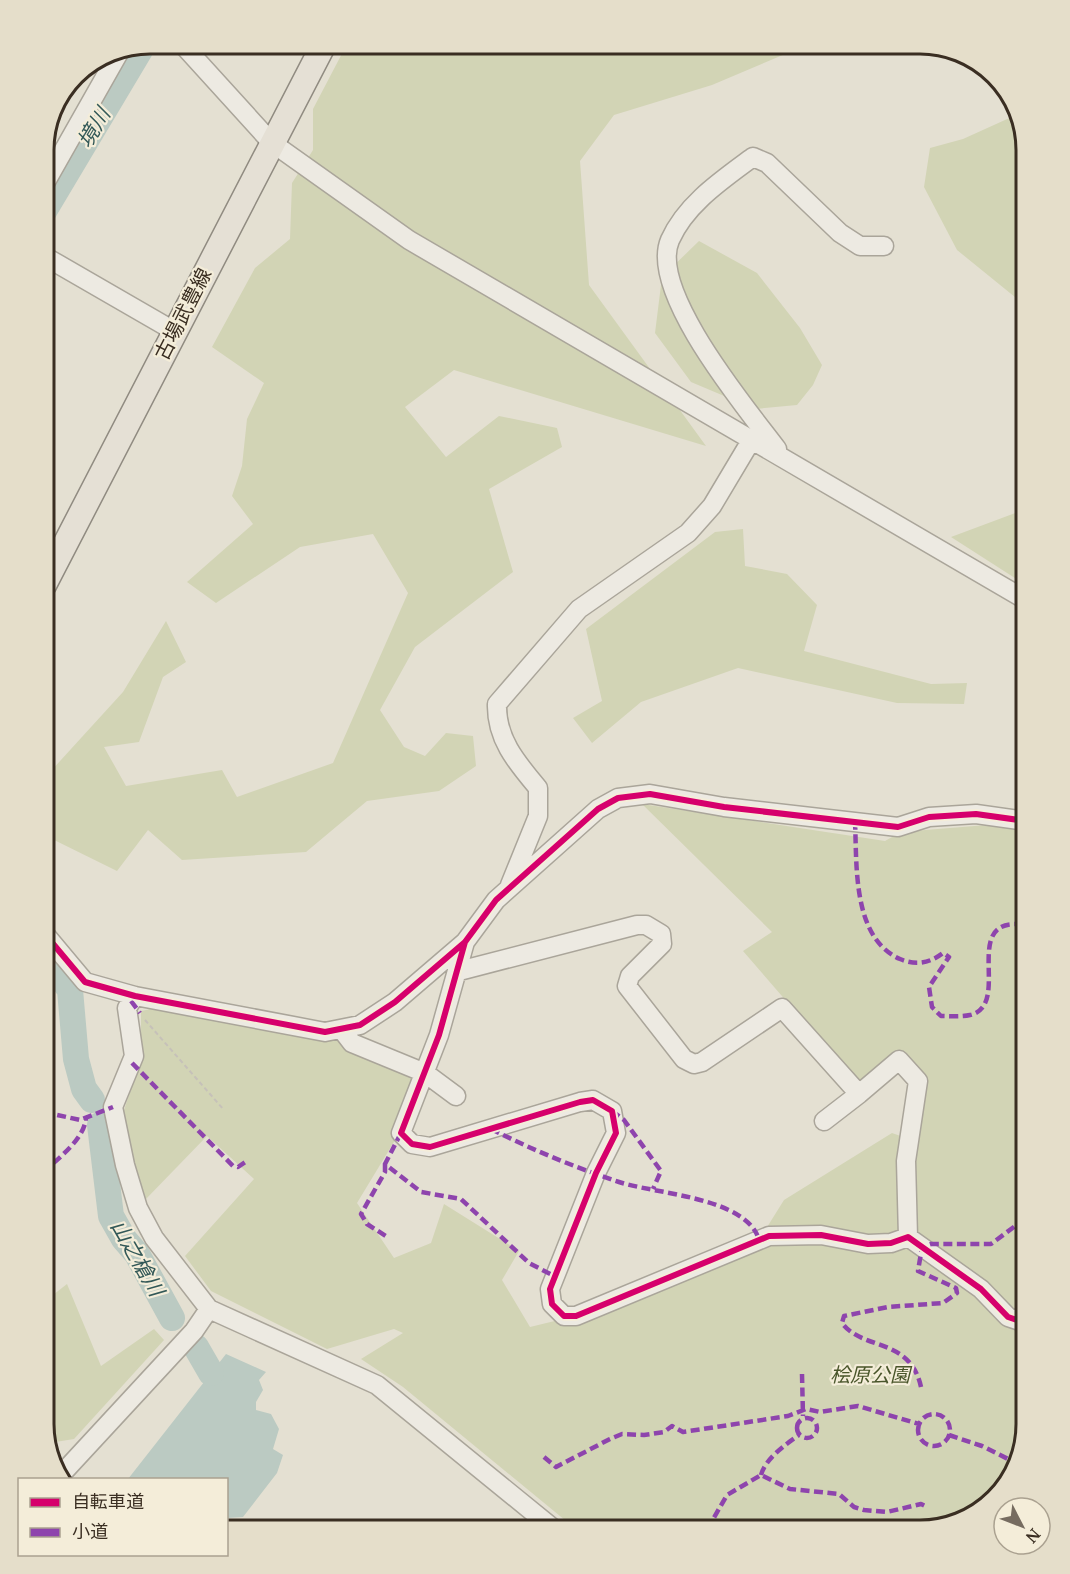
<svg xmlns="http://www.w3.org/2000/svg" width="1070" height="1574" viewBox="0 0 1070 1574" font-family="'Noto Serif','Noto Sans JP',serif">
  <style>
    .green { fill: #d2d4b5 }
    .water { fill: #bbcac2 }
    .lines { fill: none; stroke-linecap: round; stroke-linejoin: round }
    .river { stroke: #bbcac2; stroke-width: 26 }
    .minor-casing { stroke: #aaa59a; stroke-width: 21 }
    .major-casing { stroke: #908b81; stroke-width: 27 }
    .path { stroke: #c6c1b9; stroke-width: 2; stroke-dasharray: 4.5 3; stroke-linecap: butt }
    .minor { stroke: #edeae2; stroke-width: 18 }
    .major { stroke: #e5e0d5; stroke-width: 24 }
    .quiet { stroke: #8e44ad; stroke-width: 4.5; stroke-dasharray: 9 4.5; stroke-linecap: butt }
    .cycleway-casing { stroke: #f4edd9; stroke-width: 10 }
    .cycleway { stroke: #d6006c; stroke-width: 6 }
    .labels { text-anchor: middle; stroke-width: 4.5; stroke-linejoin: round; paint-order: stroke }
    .street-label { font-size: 20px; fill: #3a2e22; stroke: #f4edd9 }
    .park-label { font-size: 20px; font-style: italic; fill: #49552a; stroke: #f4edd9 }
    .water-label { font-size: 21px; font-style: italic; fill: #325857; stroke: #f4edd9 }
    .rim { fill: none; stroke: #3a2e22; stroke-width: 3 }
  </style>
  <rect width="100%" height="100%" fill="#e4e0d2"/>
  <path class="green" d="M347,44h462l-97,41 -98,30 -34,46 9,124 117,161 -252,-76 -49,37 41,50 53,-41 58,12 5,19 -73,42 24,83 -98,75 -35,63 24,37 21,9 21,-23 27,3 3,30 -37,25 -72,10 -61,51 -124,8 -34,-30 -31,41 -73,-36v-31l9,-5 -3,-27 73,-80 43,-71 20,41 -23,15 -24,65 -35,5 22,39 96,-16 15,27 96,-34 75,-170 -35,-59 -73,13 -84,56 -29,-21 66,-58 -21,-28 10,-30 5,-47 17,-36 -52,-36 43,-79 35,-29 2,-56 21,-33v-41z
    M1003,88c35,35 24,167 23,218l-69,-56 -33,-63 6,-39 33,-9 53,-24z
    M699,241l58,32 43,55 22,37 -9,20 -16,20 -42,4 -64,-27 -36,-49 7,-56z
    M1026,509v76l-75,-48z
    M743,529l2,37 42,8 30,31 -13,46 127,33 36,-1 -3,21 -67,-1 -159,-35 -97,34 -49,41 -19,-25 29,-17 -16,-72 129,-97z
    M642,804l243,37 16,-9 98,-8 27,6v594l-14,53 -39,39 -53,14h-343l-174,-143 -42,-28 42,-26 -9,-4 -67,20 -116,-58 -26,-35 69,-77 -47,-43 -62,64 -26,-75 22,-66v-48l29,-6 174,28 85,51 -72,119 37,55 37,-15 13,-39 75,47 -17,29 28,47 74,-18 152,-64 28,-45 108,-67 17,6 9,-58 -19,-21 -41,24 -115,-133 29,-19z
    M67,1284l34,82 53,-37 10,11 -90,99 -25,4 -5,-19v-122z"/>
  <path class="water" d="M226,1354l40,18 -7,8 4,10 -7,12v8l15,4 8,15 -6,20 10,6 -6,18 -34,44 -16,1 -1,-38 -98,-1z"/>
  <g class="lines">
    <path class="river" d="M44,211l99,-166
      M44,954l26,36 6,69 8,30 8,11
      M100,1125l11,91 13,23 13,15 35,64
      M196,1347l15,26"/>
    <g class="minor-casing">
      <path id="minor" d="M182,44l89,98 138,98 617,360
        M44,185l77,-136
        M44,256l130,75
        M777,449c-30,-40 -129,-158 -107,-209 16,-36 52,-60 83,-83l14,6 73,70 20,13h24
        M510,885l28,-69v-28c-21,-25 -42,-49 -41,-84l82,-95 109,-76 24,-27 40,-67
        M44,933l41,49 50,14 190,36 35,-7 35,-23 70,-60 31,-42 102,-91 20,-11 32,-4 74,13 174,20 31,-10 47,-3 50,7
        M465,942l-26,93 -38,98 11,11 18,3 150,-45 13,-2 19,11 4,22 -20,40 -46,116 2,15 12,12h12l193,-80 52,-1 47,9 23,-1 17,-6 73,52 27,28 18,6
        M459,971l178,-46h9l15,9 1,10 -32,32 -3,10 57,73 10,5 8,-2 80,-54 77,86 -35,27
        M135,996l-8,12 7,48 -21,51 12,58 13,43 16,30 55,71 168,76 178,145
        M342,1030l10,13 73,30 31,23
        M859,1094l40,-34 19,21 -12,80 2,76
        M58,1478l136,-147 15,-22"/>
    </g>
    <g class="major-casing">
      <path id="major" d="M44,585l280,-541"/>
    </g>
    <path class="path" d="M145,1020l79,90"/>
    <use href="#minor" class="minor"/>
    <use href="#major" class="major"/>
    <path class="quiet" d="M855,821c2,44 -3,117 45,138 16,7 30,4 43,-6l6,4 -20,30 3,20 9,9c9,0 20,1 29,-1 44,-10 -13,-101 56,-90
      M131,1001l9,12
      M132,1063l101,103 5,1 9,-6
      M612,1111l12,9 37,51 -8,18
      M44,1112l36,8 33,-13
      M493,1127l2,4c40,20 82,37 124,51 36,12 128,15 140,58
      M401,1133l-16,31 36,28 40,7 68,64 25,13
      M385,1164v8l-24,42 6,10 22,14
      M44,1172c14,-14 40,-32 42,-54
      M802,1374l1,42
      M921,1387c-11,-50 -58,-36 -79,-64l2,-7 44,-9 55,-4 14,-10 -1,-5 -38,-17 4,-24 9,-3h60l35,-26
      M918 1430a16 16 0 1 1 32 0a16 16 0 1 1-32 0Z
      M797 1428a10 10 0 1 1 20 0a10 10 0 1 1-20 0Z
      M949,1435l33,11 34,17
      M544,1457l12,10 54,-28 12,-5 22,1 20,-3 8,-6 11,6 105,-16 18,-7 14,3 38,-6 61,18
      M56,1470l5,4
      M761,1475c4,-16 25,-31 38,-40
      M714,1530l-2,-9 15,-26 34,-20 29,14 49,5 15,13 10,3 23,2 34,-8 4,2"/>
    <g class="cycleway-casing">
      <path id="cycleway" d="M44,933l41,49 50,14 190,36 35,-7 35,-23 70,-60 31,-42 102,-91 20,-11 32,-4 74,13 174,20 31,-10 47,-3 50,7
        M465,942l-26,93 -38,98 11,11 18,3 150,-45 13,-2 19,11 4,22 -20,40 -46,116 2,15 12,12h12l193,-80 52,-1 47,9 23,-1 17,-6 73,52 27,28 18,6"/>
    </g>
    <use href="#cycleway" class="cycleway"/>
  </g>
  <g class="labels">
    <g class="street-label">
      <text transform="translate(183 314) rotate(-63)" y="7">古場武豊線</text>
    </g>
    <g class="park-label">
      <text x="870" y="1382">桧原公園</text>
    </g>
    <g class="water-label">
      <text transform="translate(94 128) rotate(-59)" y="7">境川</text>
      <text transform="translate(137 1258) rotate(60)" y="7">山之槍川</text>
    </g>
  </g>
  <path d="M0 0H1070V1574H0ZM150 54H920A96 96 0 0 1 1016 150V1424A96 96 0 0 1 920 1520H150A96 96 0 0 1 54 1424V150A96 96 0 0 1 150 54Z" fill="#e5deca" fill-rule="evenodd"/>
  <path class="rim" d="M150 54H920A96 96 0 0 1 1016 150V1424A96 96 0 0 1 920 1520H150A96 96 0 0 1 54 1424V150A96 96 0 0 1 150 54Z"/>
  <rect x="18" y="1478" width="210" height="78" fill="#f4edd9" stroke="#aaa190" stroke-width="1.5"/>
  <rect x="30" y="1498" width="30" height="9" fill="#d6006c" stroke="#aaa190" stroke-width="1.5"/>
  <text x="72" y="1508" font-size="18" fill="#3a2e22">自転車道</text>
  <rect x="30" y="1528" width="30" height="9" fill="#8e44ad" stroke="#aaa190" stroke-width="1.5"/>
  <text x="72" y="1538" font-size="18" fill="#3a2e22">小道</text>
  <g transform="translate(1022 1526) rotate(132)"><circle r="28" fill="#f4edd9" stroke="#aaa190" stroke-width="1.5"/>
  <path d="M0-4.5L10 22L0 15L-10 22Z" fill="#766c60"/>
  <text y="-9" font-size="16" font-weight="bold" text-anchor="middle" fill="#3a2e22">N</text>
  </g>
</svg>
